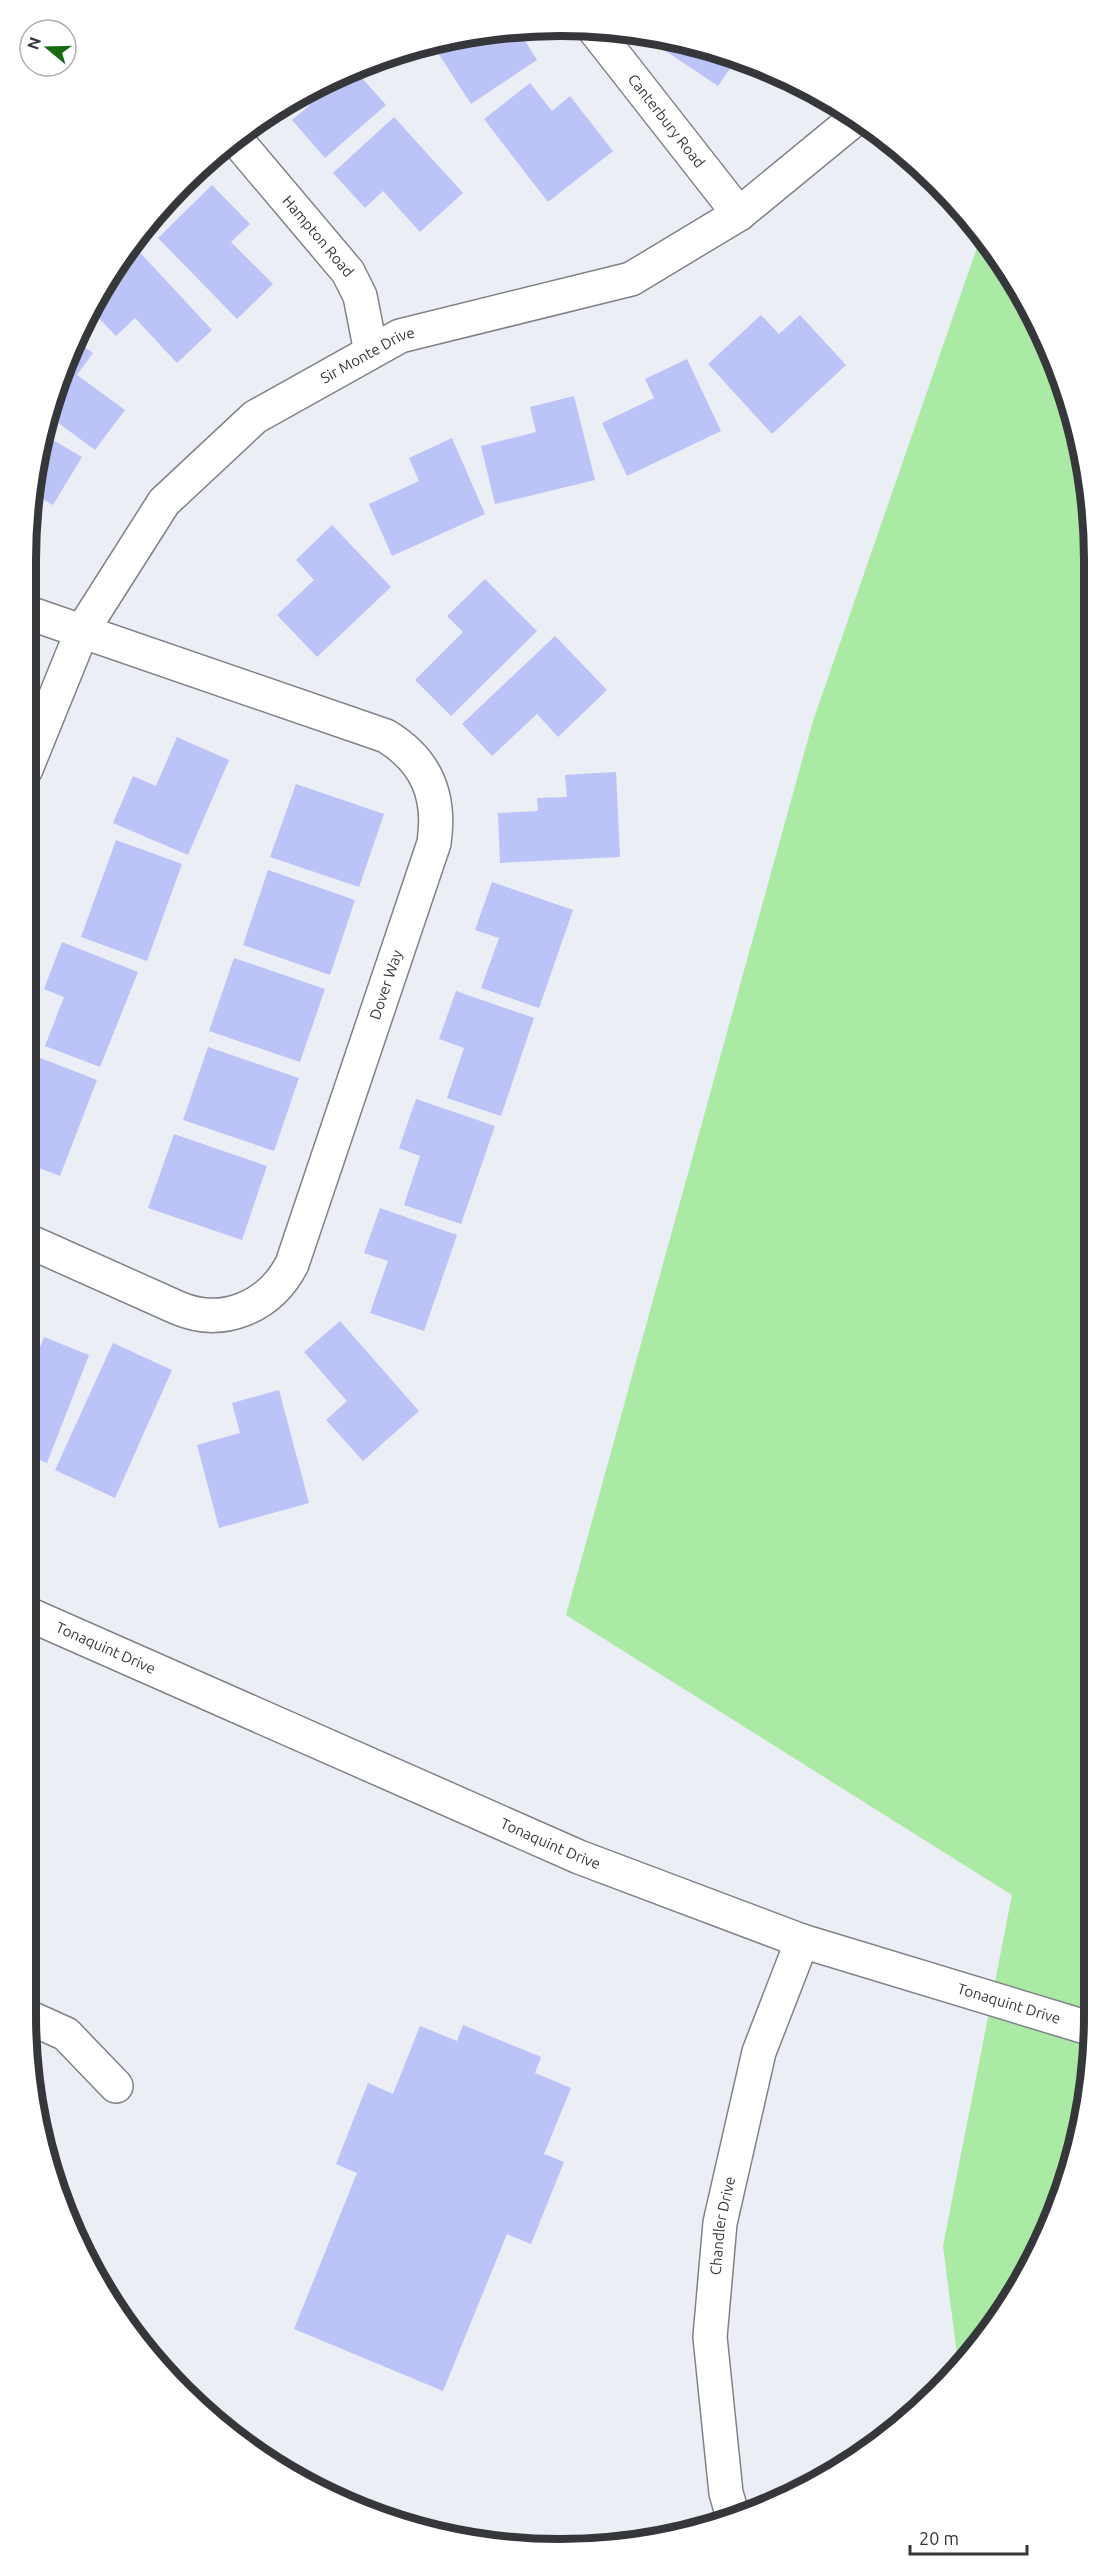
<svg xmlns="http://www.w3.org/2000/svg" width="1120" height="2575" viewBox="0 0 1120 2575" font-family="Ubuntu,sans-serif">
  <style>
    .green { fill: #abeaa5 }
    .building { fill: #bbc3f9 }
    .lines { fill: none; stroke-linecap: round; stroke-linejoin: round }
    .street-casing { stroke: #808288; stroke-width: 36 }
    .secondary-casing { stroke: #808288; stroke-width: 36 }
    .street { stroke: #fff; stroke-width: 33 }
    .secondary { stroke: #fff; stroke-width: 33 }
    .labels { text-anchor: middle; stroke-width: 6; stroke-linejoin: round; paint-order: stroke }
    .street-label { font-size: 15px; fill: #36373a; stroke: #fff }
    .rim { fill: none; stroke: #36373a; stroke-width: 8 }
  </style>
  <rect width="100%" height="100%" fill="#eceef5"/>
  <path class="green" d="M982,233l72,122 36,135 4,1525 -28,172 -43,95 -64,88 -16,-124 69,-351 -446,-280 247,-894z"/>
  <path class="building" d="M517,28l20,32 -66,44 -40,-62z
    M645,34l87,20 6,3 -20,29 -75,-50z
    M354,69l32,36 -61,53 -33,-38 18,-15 -9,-11 23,-14z
    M530,83l22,28 18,-15 43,55 -65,51 -64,-83z
    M394,117l69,76 -43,39 -37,-41 -18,17 -32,-35z
    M212,185l38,39 -19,18 42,42 -36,35 -79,-81z
    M133,245l79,85 -35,33 -42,-45 -19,18 -26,-27 7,-17z
    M761,315l18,19 21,-19 46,50 -74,69 -64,-70z
    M75,340l18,13 -16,22 48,35 -30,40 -46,-34 5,-28z
    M687,359l34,72 -94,45 -25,-53 52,-25 -9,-19z
    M574,396l21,84 -100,24 -14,-58 55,-14 -6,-25z
    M46,436l36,21 -29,48 -17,-10z
    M452,438l33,76 -93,42 -23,-52 50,-23 -10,-23z
    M332,525l59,62 -74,70 -40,-42 37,-35 -18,-20z
    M485,579l52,52 -86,85 -36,-36 48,-48 -16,-16z
    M555,636l52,54 -49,47 -21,-23 -45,42 -30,-32z
    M177,737l52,23 -41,95 -75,-32 20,-47 23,10z
    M616,772l4,85 -120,6 -2,-50 40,-2 -1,-13 30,-1 -2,-22z
    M296,784l88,30 -25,73 -89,-30z
    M116,840l66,24 -35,97 -66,-24z
    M268,870l87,30 -25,75 -87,-30z
    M492,882l81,28 -34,98 -58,-20 18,-50 -24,-8z
    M62,942l76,30 -38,95 -55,-21 19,-49 -20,-8z
    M234,958l91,31 -25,73 -91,-31z
    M456,991l78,27 -33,98 -54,-18 17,-50 -25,-9z
    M208,1047l91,31 -25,73 -91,-31z
    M38,1057l59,23 -37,96 -34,-13v-75z
    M416,1099l79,27 -34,98 -57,-19 16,-49 -21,-8z
    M174,1134l93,32 -25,74 -94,-32z
    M380,1208l77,27 -33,96 -54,-18 18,-52 -24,-8z
    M340,1321l79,90 -56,50 -37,-41 21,-19 -43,-49z
    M44,1337l45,18 -42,108 -21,-9v-71z
    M113,1343l59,27 -57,128 -60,-28z
    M279,1390l30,113 -90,25 -22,-83 43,-12 -8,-30z
    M463,2025l78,32 -6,16 36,15 -27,66 20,8 -33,82 -24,-10 -64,157 -149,-62 63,-156 -21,-9 32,-81 25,11 27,-68 37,15z"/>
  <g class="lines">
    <g class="street-casing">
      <g id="street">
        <path id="s1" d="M594,29l145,185"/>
        <path id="s2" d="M234,137l114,135 12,24 11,56"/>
        <path id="s3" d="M26,769l56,-138 82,-129 91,-85 145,-81 231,-57 108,-65 112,-92 4,-7"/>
        <path id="s4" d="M26,1240l152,68c45,19 92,-1 114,-44l142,-421c7,-47 -7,-82 -48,-107l-360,-124"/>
        <path d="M26,2016l40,18 50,52"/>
        <path id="s5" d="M734,2520l-8,-27 -16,-156 10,-114 39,-171 43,-111"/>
      </g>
    </g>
    <g class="secondary-casing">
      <g id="secondary">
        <path id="s6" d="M26,1613l553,244 223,84 290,88"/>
      </g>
    </g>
    <use href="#street" class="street"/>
    <use href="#secondary" class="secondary"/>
  </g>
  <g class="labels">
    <g class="street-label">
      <text dy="5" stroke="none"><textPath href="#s1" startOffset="117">Canterbury Road</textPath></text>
      <text dy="5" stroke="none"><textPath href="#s2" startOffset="130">Hampton Road</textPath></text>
      <text dy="5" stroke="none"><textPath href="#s3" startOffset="555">Sir Monte Drive</textPath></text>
      <text dy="5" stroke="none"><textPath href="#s4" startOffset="596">Dover Way</textPath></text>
      <text dy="5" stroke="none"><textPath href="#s6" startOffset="87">Tonaquint Drive</textPath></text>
      <text dy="5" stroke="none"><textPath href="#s6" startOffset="573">Tonaquint Drive</textPath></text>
      <text dy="5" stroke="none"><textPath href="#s6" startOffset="1059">Tonaquint Drive</textPath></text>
      <text dy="5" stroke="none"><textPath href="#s5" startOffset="297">Chandler Drive</textPath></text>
    </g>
  </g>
  <path d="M0 0H1120V2575H0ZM560 36H560A524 524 0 0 1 1084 560V2015A524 524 0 0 1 560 2539H560A524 524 0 0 1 36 2015V560A524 524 0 0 1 560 36Z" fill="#fff" fill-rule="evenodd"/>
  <path class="rim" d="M560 36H560A524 524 0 0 1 1084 560V2015A524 524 0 0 1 560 2539H560A524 524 0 0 1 36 2015V560A524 524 0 0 1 560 36Z"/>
  <g transform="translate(48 48) rotate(289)"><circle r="28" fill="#ffffff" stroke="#afafb0" stroke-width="1.5"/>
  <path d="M0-4.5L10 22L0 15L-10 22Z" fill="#166b11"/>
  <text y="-9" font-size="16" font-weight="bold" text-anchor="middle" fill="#36373a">N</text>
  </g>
  <path d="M910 2545v9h117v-9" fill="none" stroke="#36373a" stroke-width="3"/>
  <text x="919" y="2545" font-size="18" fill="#36373a" stroke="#ffffff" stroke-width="4.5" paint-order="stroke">20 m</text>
</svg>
